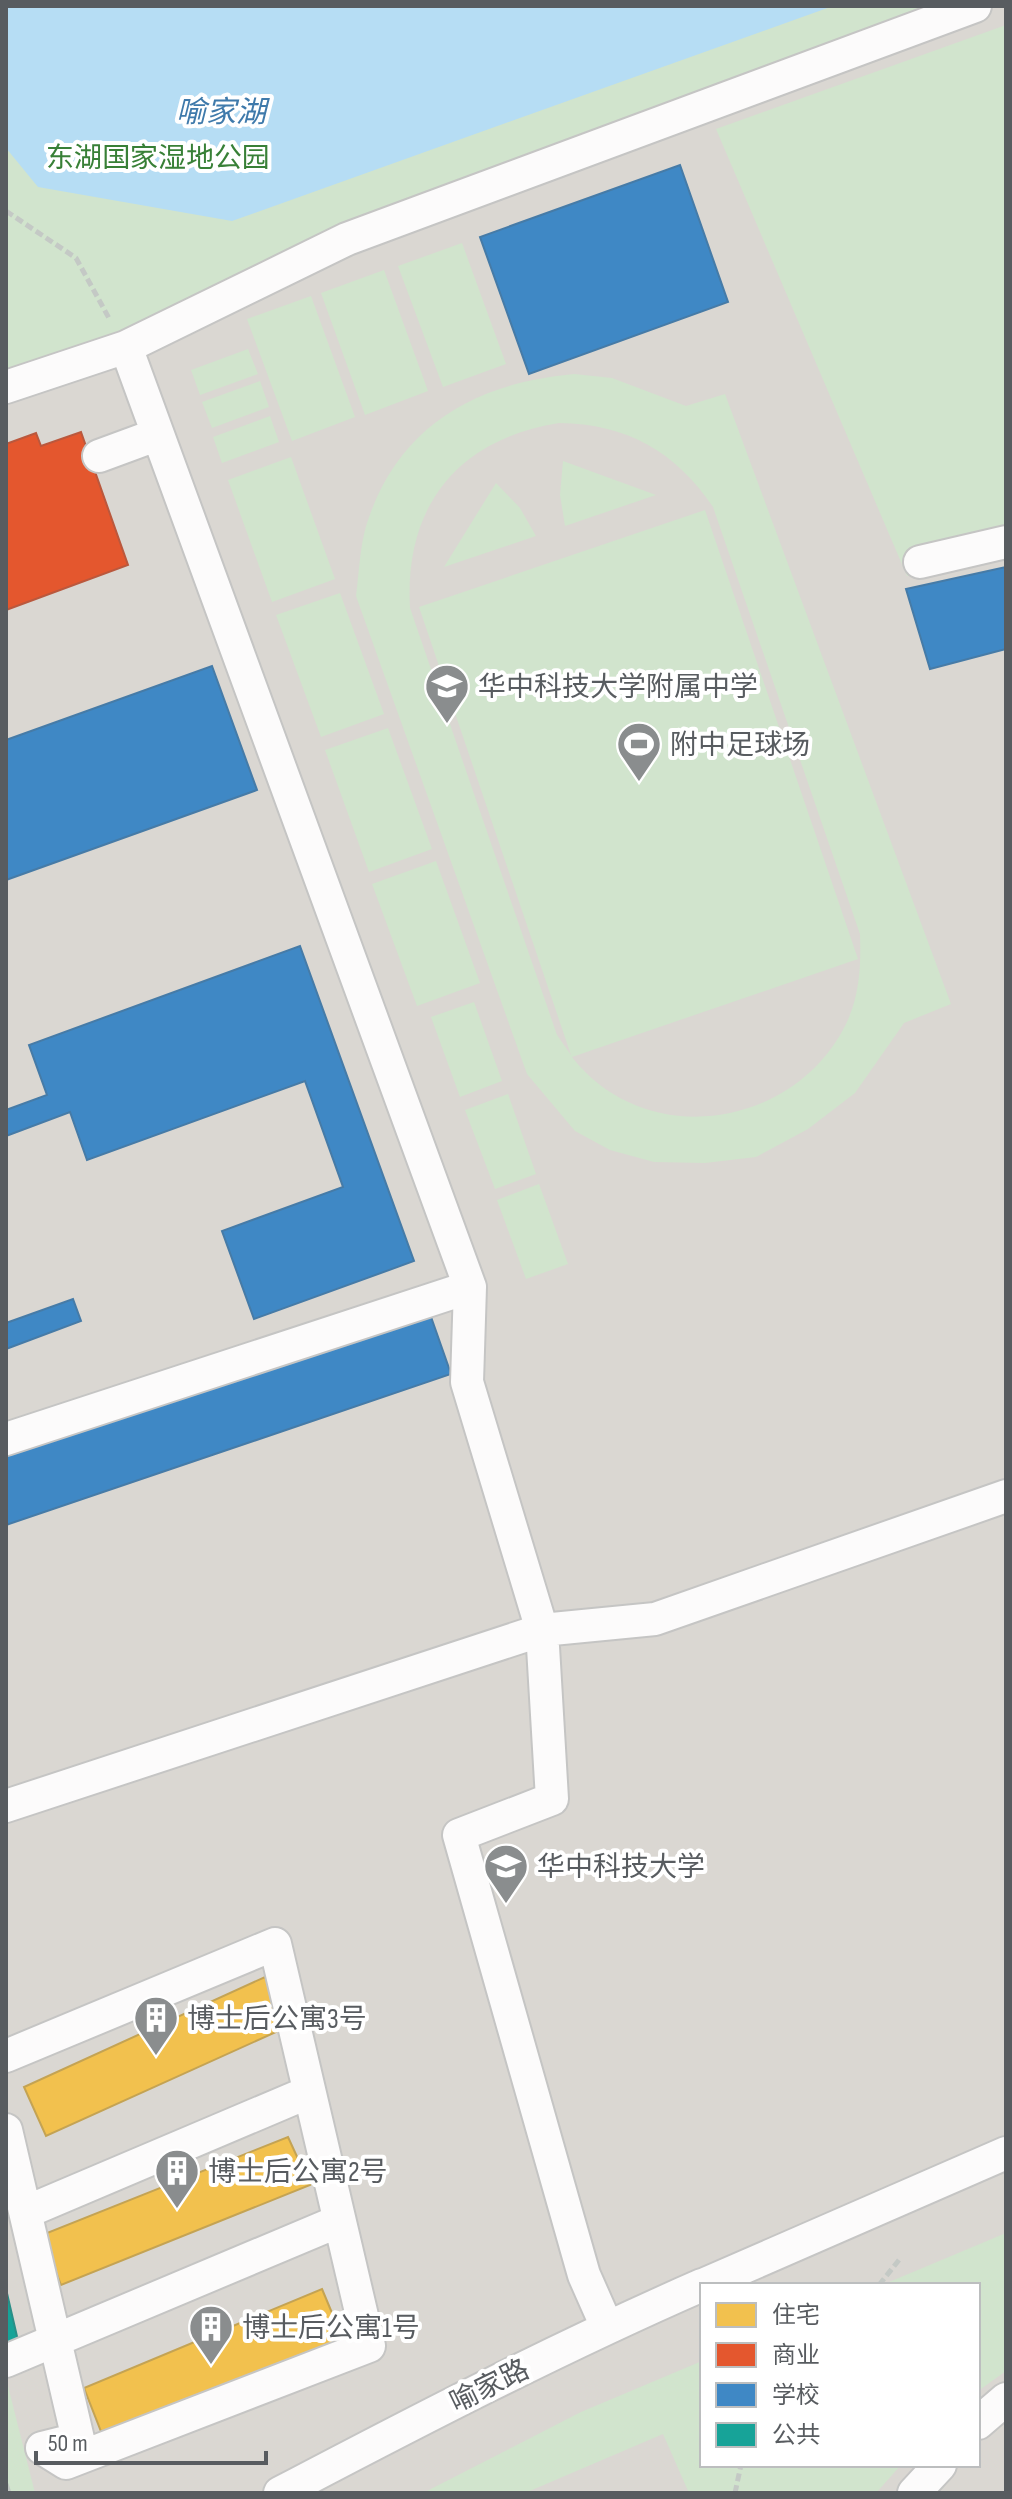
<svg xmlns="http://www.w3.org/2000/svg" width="1012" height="2499" viewBox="0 0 1012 2499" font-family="'Sofia Sans Condensed','Noto Sans SC',sans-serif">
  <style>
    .education { fill: #dad7d2; fill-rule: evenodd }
    .green { fill: #d1e4cd; fill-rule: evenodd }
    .water { fill: #b6ddf4 }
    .homes { fill: #f2c14e; stroke: #c4a353; stroke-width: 2 }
    .shops { fill: #e4572e; stroke: #ba583d; stroke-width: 2 }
    .schools { fill: #3f88c5; stroke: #467ba7; stroke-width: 2 }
    .public { fill: #17a398; stroke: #2a8e87; stroke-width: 2 }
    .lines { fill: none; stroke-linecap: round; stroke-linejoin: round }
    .minor-casing { stroke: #c5c5c4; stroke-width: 36 }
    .path { stroke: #c4c9c5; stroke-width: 5; stroke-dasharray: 8 4; stroke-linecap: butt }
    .minor { stroke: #fcfbfb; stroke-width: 32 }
    .labels { text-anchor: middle; stroke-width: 8; stroke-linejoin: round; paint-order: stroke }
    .park-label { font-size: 28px; fill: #388037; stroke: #fff }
    .poi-label { font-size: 28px; fill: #585c60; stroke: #fff; text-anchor: start }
    .street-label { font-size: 28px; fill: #585c60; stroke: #fff }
    .water-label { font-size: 30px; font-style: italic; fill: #3f7aab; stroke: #fff }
  </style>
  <rect width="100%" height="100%" fill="#e8e7e2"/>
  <path class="education" d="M6,6h1000v2487h-1000zM702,2285h276v180h-276z"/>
  <path class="green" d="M6,6h965l-965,371z
    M1006,25v531l-99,20 -191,-447z
    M462,243l44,121 -63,23 -45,-121z
    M384,270l44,121 -63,24 -44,-122z
    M311,296l44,121 -63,24 -45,-122z
    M248,349l10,25 -58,21 -9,-25z
    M574,374l38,4 74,28 39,-12 226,610 -47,19 -49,70 -47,36 -52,28 -51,6 -51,-1 -44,-12 -35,-19 -48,-57 -171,-478c3,-24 4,-51 11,-73 32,-98 109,-140 207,-149zM559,423c68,1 116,28 154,84l147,427c1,31 0,61 -14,90 -51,104 -200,128 -274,33l286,-98 -153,-449 -286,97 152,448 -14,-20 -147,-427c-6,-102 48,-169 149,-185z
    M260,381l9,26 -57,21 -10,-26z
    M270,416l9,26 -57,21 -9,-26z
    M291,457l44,122 -63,23 -44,-122z
    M563,461l93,34 -91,31 -5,-31z
    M496,483l24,25 16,28 -92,31z
    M340,593l44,121 -63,23 -45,-122z
    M388,728l44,121 -63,23 -44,-122z
    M436,861l44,122 -63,23 -45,-122z
    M474,1002l28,79 -42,16 -29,-80z
    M508,1094l28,80 -41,15 -30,-79z
    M539,1184l29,80 -42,15 -29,-79z
    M1006,2233v138l-28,20v-106h-96z
    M702,2361v104h199l-25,28h-187l-26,-59 -138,59h-102l158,-81z
    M8,2386l27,107h-29z"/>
  <path class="water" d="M6,6h827l-601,215 -194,-34 -32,-39z"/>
  <path class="homes" d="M265,1977l22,50 -241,109 -22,-49z
    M288,2137l22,48 -249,100 -19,-50z
    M322,2289l23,55 -243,90 -18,-46z"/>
  <path class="shops" d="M81,432l47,133 -122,45v-166l30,-11 5,13z"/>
  <path class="schools" d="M680,165l48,137 -199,72 -49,-137z
    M1006,567v82l-76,20 -24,-80z
    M212,666l45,124 -251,90v-140z
    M300,946l114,315 -160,58 -32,-88 121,-44 -38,-106 -218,79 -17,-48 -64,24v-26l41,-15 -18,-50z
    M73,1299l8,22 -75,28v-26z
    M430,1314l21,60 -445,151v-70z"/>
  <path class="public" d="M6,2289l13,56 -13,3z"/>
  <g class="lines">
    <g class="minor-casing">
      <path id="minor" d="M6,387l120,-40 221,-108 628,-233
        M99,456l57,-21
        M920,562l86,-20
        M470,1287l-3,95 75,248 10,169 -93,36 125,440 23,52
        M6,1439l464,-152 -344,-940
        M6,1806l536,-176 113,-11 351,-123
        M6,2056l269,-112 94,402 -303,117 -24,-15 36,-9 -72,-309
        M26,2212l283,-120
        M703,2285l303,-132
        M6,2361l333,-140
        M978,2423l28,-24
        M280,2493c139,-73 278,-145 422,-208
        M914,2493l26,-28"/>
    </g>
    <path class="path" d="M6,211l70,47 34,62
      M879,2285l20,-25
      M6,2484l3,9
      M735,2493l6,-28"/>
    <use href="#minor" class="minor"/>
  </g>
  <defs>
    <g id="school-pin" transform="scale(2.3)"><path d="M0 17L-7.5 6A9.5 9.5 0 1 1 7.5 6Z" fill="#8a8d8e" stroke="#fff"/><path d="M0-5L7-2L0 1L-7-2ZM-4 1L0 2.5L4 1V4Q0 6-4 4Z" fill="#fff"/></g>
    <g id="stadium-pin" transform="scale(2.3)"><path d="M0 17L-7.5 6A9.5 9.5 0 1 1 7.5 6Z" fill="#8a8d8e" stroke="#fff"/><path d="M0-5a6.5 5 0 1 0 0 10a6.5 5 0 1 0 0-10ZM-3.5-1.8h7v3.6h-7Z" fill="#fff"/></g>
    <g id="university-pin" transform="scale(2.3)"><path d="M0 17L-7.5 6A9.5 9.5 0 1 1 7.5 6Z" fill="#8a8d8e" stroke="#fff"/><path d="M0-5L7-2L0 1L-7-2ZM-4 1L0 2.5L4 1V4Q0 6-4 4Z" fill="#fff"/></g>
    <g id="building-pin" transform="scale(2.3)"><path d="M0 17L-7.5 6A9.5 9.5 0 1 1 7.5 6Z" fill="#8a8d8e" stroke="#fff"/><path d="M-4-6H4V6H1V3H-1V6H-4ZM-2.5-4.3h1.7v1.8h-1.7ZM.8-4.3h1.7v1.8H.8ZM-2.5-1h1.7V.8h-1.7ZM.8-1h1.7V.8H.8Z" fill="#fff"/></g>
  </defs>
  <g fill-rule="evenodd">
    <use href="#school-pin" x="447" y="686"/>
    <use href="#stadium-pin" x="639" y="744"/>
    <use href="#university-pin" x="506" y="1866"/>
    <use href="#building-pin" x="156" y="2018"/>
    <use href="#building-pin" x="177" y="2171"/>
    <use href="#building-pin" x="211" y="2327"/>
  </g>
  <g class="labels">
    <g class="park-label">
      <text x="158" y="167">东湖国家湿地公园</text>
    </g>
    <g class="poi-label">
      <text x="478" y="696">华中科技大学附属中学</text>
      <text x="670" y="754">附中足球场</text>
      <text x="537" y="1876">华中科技大学</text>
      <text x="187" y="2028">博士后公寓3号</text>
      <text x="208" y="2181">博士后公寓2号</text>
      <text x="242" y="2337">博士后公寓1号</text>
    </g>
    <g class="street-label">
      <text transform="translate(489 2385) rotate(-26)" y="10">喻家路</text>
    </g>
    <g class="water-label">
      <text x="221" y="122">喻家湖</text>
    </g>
  </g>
  <rect width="1012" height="2499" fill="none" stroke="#585c60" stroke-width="16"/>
  <rect x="700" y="2283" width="280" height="184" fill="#ffffff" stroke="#bcbebf" stroke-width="2"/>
  <rect x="716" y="2303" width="40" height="24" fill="#f2c14e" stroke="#bcbebf" stroke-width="2"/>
  <text x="772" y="2323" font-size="24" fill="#585c60">住宅</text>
  <rect x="716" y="2343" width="40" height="24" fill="#e4572e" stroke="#bcbebf" stroke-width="2"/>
  <text x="772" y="2363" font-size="24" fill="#585c60">商业</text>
  <rect x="716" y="2383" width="40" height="24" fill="#3f88c5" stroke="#bcbebf" stroke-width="2"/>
  <text x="772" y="2403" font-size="24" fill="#585c60">学校</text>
  <rect x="716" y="2423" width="40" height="24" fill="#17a398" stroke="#bcbebf" stroke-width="2"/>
  <text x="772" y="2443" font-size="24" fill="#585c60">公共</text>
  <path d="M36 2451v12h230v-12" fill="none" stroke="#585c60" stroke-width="4"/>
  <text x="48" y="2451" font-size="24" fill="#585c60" stroke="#ffffff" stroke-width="6" paint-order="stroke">50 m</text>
</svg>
